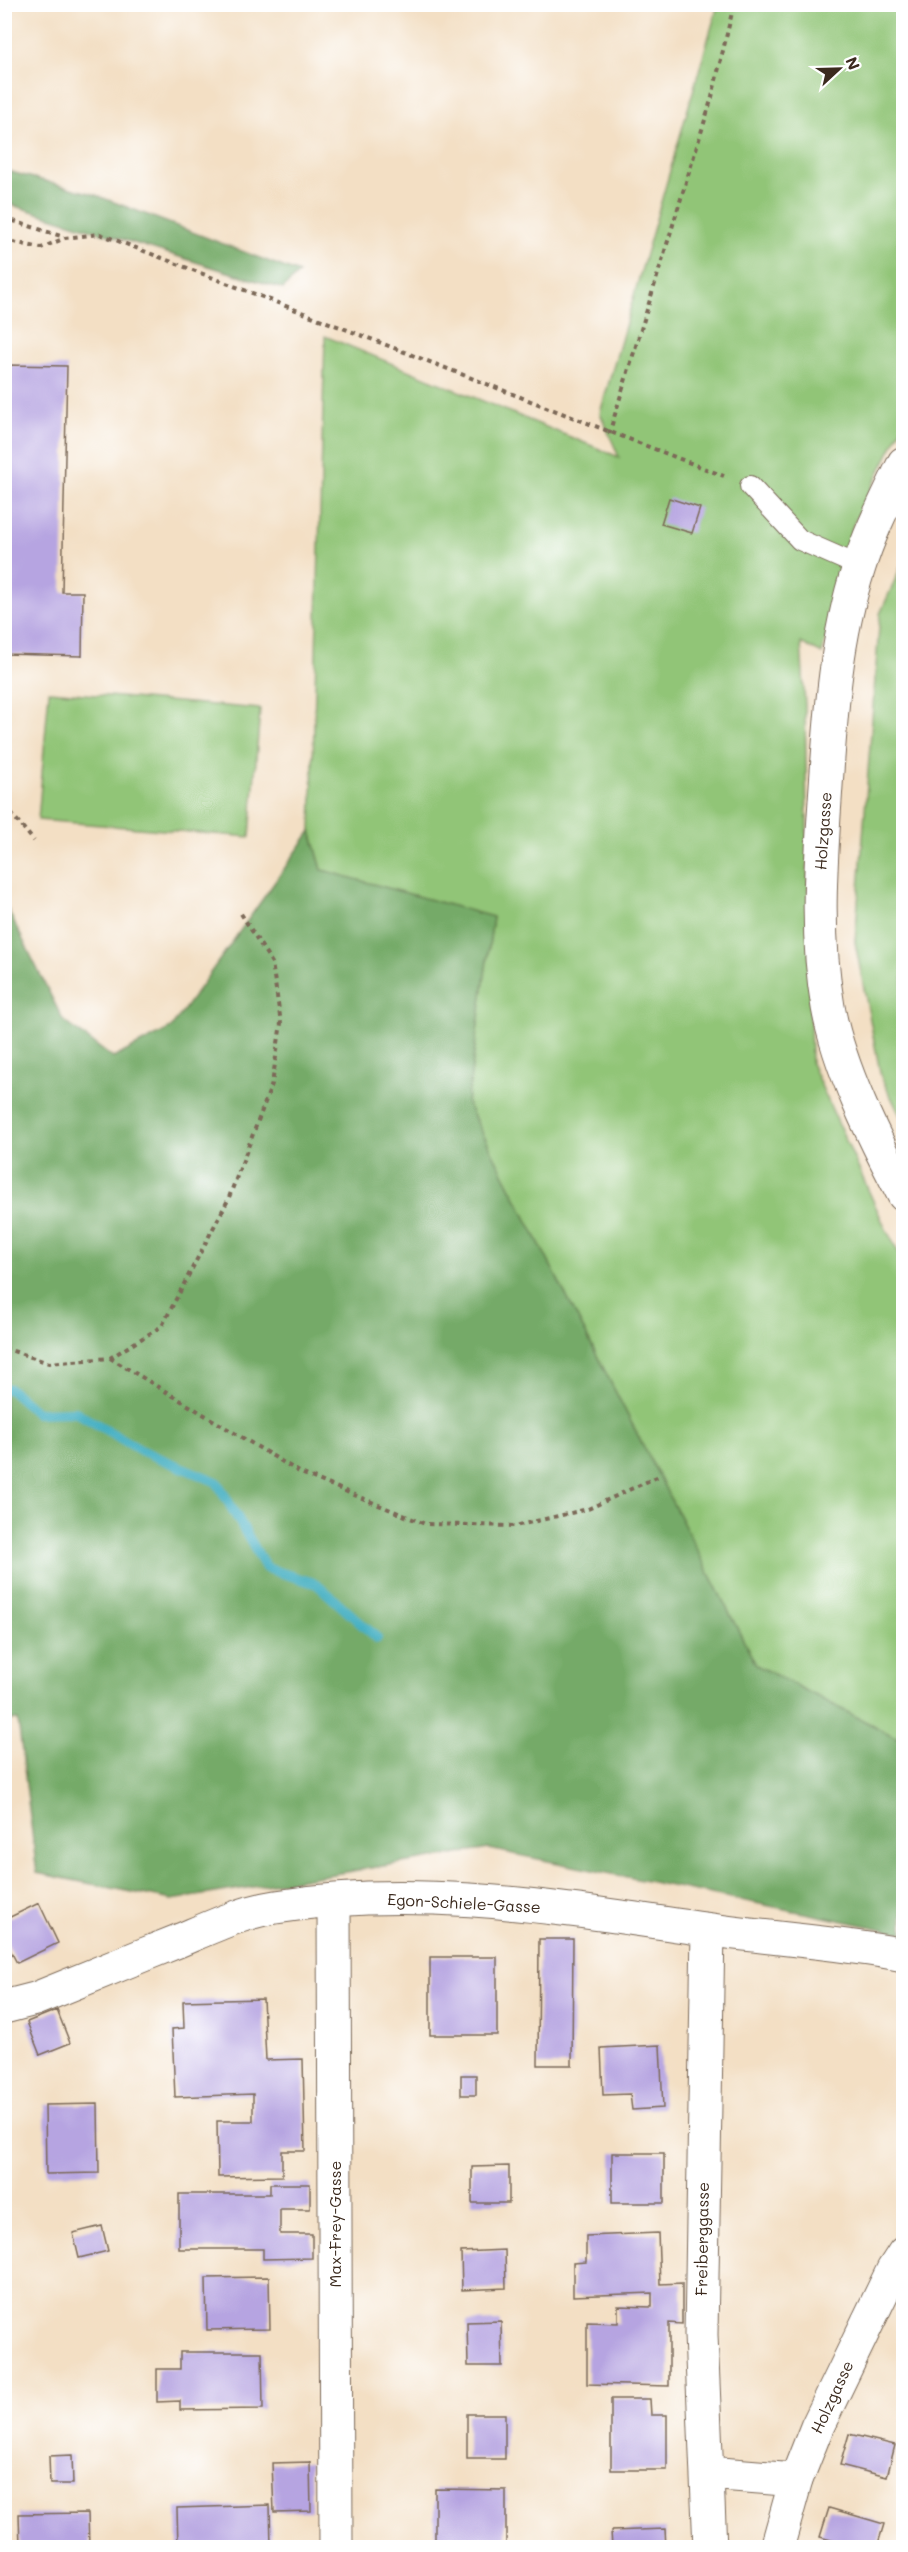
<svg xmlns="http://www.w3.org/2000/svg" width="908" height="2552" viewBox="0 0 908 2552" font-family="Mali,sans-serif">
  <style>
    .green { fill: #91c577; stroke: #66784a; stroke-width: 1.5 }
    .forest { fill: #74aa68; stroke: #586a43; stroke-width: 1.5 }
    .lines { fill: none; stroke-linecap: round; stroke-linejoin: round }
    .stream { stroke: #42aec1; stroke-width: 10 }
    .building { fill: #b6a4e1 }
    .service-casing { stroke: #7b6958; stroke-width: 22 }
    .minor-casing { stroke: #7b6958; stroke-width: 35 }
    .tertiary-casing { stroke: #7b6958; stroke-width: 35 }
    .path { stroke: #7b6958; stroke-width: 4; stroke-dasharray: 4.5 4.5; stroke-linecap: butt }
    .service { stroke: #fff; stroke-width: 20 }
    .minor { stroke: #fff; stroke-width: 33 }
    .tertiary { stroke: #fff; stroke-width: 33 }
    .labels { text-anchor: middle; stroke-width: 4.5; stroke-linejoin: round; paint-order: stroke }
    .street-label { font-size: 16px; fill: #3b2a1e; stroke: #fff }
  </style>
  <rect width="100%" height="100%" fill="#fff"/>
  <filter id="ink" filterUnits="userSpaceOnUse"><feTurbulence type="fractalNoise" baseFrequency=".0167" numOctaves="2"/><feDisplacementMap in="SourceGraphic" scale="12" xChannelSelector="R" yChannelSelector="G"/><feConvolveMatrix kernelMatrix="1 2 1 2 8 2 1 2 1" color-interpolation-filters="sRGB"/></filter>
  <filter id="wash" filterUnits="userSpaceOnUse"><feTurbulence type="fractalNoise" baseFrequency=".008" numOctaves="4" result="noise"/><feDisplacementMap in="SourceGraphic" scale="24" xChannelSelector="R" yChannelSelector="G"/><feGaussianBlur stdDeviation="1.35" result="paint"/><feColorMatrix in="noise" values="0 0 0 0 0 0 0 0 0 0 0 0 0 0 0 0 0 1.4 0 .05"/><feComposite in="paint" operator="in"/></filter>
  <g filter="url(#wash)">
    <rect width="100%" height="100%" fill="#f3dfc4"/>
    <path class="green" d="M718,5h185v420l-50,100 -31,129 -21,-11 4,62 6,358 74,164 18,34v480l-147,-76 -289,-562 26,-186 -171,-47 -11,-39 14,-495 294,121 -19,-44z
      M903,562v559l-22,-44 -26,-135 25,-328z
      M49,691l211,18 -10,128 -212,-17z"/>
    <path class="forest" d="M4,170l89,24 206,79 -16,16 -278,-86z
      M311,831l11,39 171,47 -26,186 289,562 147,76v192l-414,-84 -317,51 -135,-27 -19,-153 -14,1 1,-817 58,116 50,38 58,-30z"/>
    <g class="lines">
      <path class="stream" d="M4,1389h6l27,24 39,-1 66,39 75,31 49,86 51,16 60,54"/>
    </g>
    <g id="blocks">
      <path class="building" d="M4,365l63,1 -5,226h21l-1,64 -78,-2z
        M669,498l31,10 -8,25 -31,-9z
        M39,1903l19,40 -41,20 -13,-25v-18z
        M539,1939h34l-1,126h-34z
        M430,1957h67v78h-67z
        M263,1999l3,61 37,-1 2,92h-23v25l-64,1 -1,-56h36v-27l-78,3 -3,-68 12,-1 -1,-27z
        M57,2010l13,33 -30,12 -13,-33z
        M660,2045l3,63 -31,2 -2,-16 -27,1 -2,-47z
        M461,2075h15v20h-15z
        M98,2104l1,69 -53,1 -1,-69z
        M612,2153h52v50h-52z
        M509,2166v37h-37v-36z
        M270,2184h40v25h-30v25h32v24l-49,1v-10h-84v-55h91z
        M102,2226l6,25 -29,7 -6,-25z
        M658,2233l2,51 22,-1v41l-13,-1v63l-82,-2v-62l31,1v-17l34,1v-14l-79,3v-33l13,-1v-26z
        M505,2250l1,38 -44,2 -1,-38z
        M269,2277l1,52 -63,1 -1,-52z
        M501,2321l1,45h-34l-1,-44z
        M180,2352h82l1,57 -83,1v-9l-23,1v-33h23z
        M611,2399h39l1,16h16v55h-56z
        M467,2414h38v45h-38z
        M849,2434l46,11 -8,32 -47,-12z
        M72,2455l1,29h-23l-1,-28z
        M310,2462l1,49 -37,1 -2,-49z
        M435,2489l71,1v57h-71z
        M270,2505l1,42h-93l-1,-39z
        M829,2508l55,16 -7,23h-21l-36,-10z
        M88,2513l1,34h-69l-1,-33z
        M665,2529l1,18h-54l-1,-16z"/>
    </g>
  </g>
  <g filter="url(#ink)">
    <use href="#blocks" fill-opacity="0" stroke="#7b6958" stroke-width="1.5"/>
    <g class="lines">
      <g class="service-casing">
        <path id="service" d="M750,486l50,54 59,26"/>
      </g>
      <g class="minor-casing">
        <path id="minor" d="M334,1901l2,647
          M708,1930l-7,405 9,213
          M4,2007l31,-8c47,-19 95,-39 143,-58 31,-13 64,-29 98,-34 143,-24 288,2 429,22 67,10 133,13 199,26
          M708,2473l88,7"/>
      </g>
      <g class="tertiary-casing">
        <path id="tertiary" d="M904,463c-16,34 -34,68 -45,104 -23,70 -28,145 -33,219 -5,73 -11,148 2,221 11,61 47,133 76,188
          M777,2548l19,-68 21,-53 76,-157 11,-17"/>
      </g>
      <path class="path" d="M4,218l60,19
        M4,240l37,8 24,-10 35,-4 624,242
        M609,434l103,-337 22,-93
        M4,796l6,16 24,29
        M4,1348l45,15 61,-5 52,-32 66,-126 44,-116 9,-61 -9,-60 -32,-51
        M110,1358l191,115 124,51 90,2 73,-17 71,-33"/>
      <use href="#service" class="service"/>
      <use href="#minor" class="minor"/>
      <use href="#tertiary" class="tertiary"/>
    </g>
  </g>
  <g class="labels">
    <g class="street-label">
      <text transform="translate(823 831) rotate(-86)" y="6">Holzgasse</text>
      <text transform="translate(464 1903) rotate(3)" y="6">Egon-Schiele-Gasse</text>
      <text transform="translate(335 2224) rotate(-90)" y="6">Max-Frey-Gasse</text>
      <text transform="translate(702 2239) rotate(-89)" y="6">Freiberggasse</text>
      <text transform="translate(832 2397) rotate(-65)" y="6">Holzgasse</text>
    </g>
  </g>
  <rect width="908" height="2552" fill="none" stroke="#fff" stroke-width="24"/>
  <g transform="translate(839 69) rotate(68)" stroke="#ffffff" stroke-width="4.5" paint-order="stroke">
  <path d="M0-4.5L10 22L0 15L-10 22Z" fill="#3b2a1e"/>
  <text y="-9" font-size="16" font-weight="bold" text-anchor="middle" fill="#3b2a1e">N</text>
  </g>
</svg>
